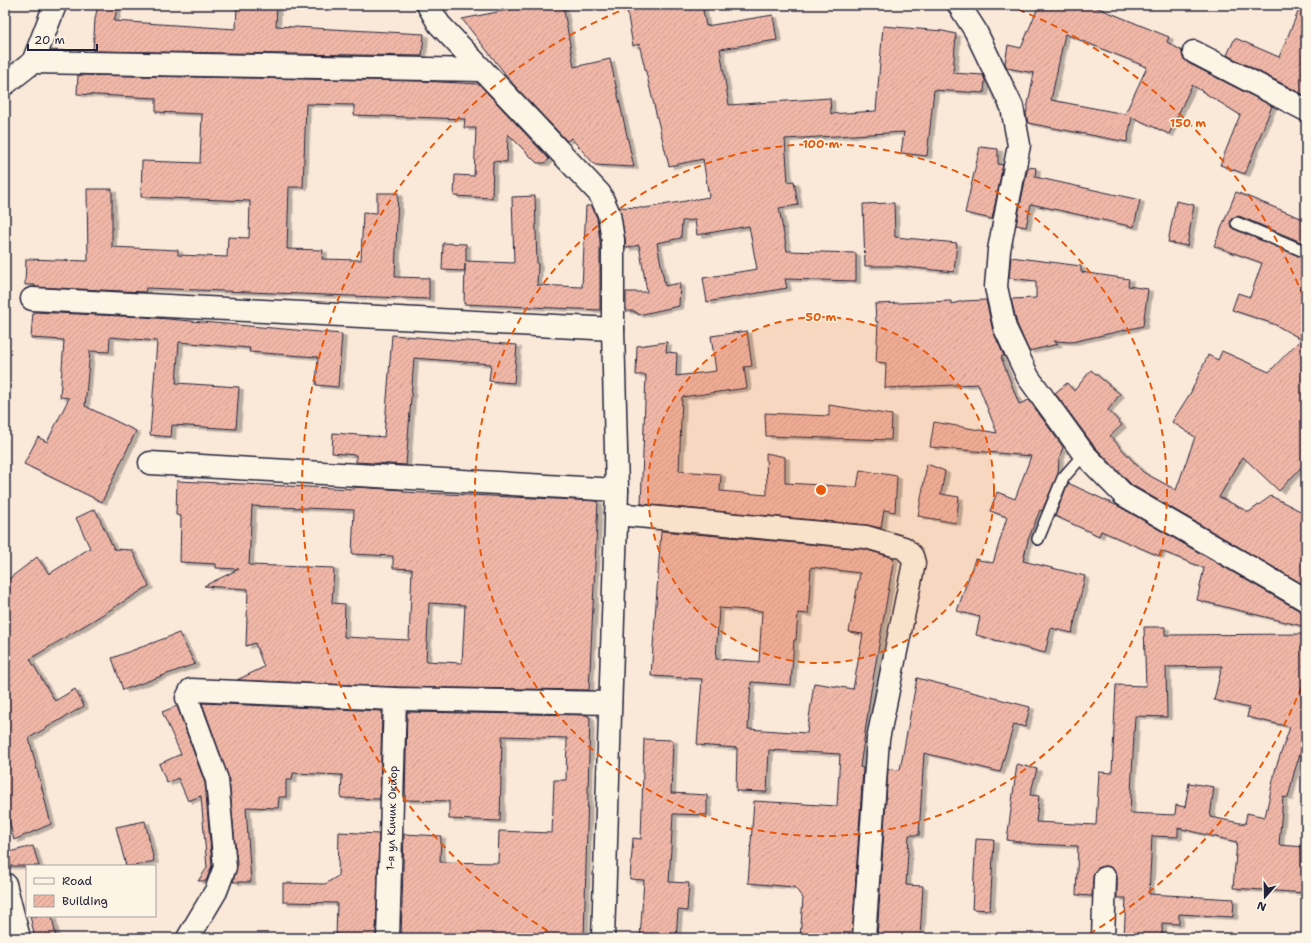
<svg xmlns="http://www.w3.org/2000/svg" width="1311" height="943" viewBox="0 0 1311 943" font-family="'Shantell Sans',sans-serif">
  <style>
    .building { fill: url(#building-hatch); stroke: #22223b; fill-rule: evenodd; filter: url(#shadow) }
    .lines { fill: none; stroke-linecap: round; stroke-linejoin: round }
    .lane-casing { stroke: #22223b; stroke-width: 14 }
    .street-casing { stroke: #22223b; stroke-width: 25 }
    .lane { stroke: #fcf5e5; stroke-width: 11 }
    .street { stroke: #fcf5e5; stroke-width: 22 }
    .ring { fill: none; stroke: #e8590c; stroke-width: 2; stroke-dasharray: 7 5 }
    .labels { text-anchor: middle; stroke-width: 3; stroke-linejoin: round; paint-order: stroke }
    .street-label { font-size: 11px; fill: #22223b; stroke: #fcf5e5 }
    .centre { fill: #e8590c; stroke: #fcf5e5; stroke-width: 2 }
    .ring-label { font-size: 12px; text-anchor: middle; font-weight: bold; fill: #e8590c; stroke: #fcf5e5; stroke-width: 3; stroke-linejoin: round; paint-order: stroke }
  </style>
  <defs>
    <pattern id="building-hatch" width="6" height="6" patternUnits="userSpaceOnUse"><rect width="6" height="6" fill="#f0b7a7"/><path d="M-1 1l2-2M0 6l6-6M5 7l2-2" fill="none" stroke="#ce9d91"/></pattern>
    <filter id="shadow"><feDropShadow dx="4.5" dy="2.5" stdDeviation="0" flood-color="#0004"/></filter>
  </defs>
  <rect width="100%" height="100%" fill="#fae9d9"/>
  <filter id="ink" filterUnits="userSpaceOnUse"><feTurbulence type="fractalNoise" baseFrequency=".025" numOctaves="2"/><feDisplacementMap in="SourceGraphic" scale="8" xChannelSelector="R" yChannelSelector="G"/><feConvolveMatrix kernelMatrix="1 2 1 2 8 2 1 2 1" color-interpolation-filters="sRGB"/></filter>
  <g filter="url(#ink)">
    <path class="building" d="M98,5h20l-4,16 122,8 1,-24h40l-1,21 148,8 -2,22 -329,-5 2,-32z
      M533,5h30l11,62 36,-8 24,108 -39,-2 -24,-27 -4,3 -53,-56 -52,-66z
      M626,5h76l4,21 67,-11 4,25 -57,9 9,56 101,-7 1,16 45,-3 7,-85 60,5 13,3 -3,39 30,2 2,5 -1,13 -50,-3 -7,66 -26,-3 3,-21 -119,7 3,43 6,-1 4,24 -19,3 8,43 69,2v28l-71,-2 2,9 -80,14 -4,-24 54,-9 -8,-43 -52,9 -2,-15 -13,1 -1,17 -24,5 8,43 15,-3 -1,23 -41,9v-2h-3v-2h-9v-19h21l-8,-47 -13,3 -1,-10 -6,-31 26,1 64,-11 -6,-38 -34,7 -30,-122 -6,2z
      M1039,5h52l78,32 -2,5 15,9 1,7 5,5 84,43 -27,68 -25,-9 20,-50 -48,-30 -23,49 -37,-17 -5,25 -99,-19 -2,-9 8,-41 -27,-5 -2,-5 3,-18 13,3zM1065,34l82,33 -22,47 -74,-14z
      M1301,5h5v91l-79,-41 8,-17 44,19z
      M78,75l343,6 58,3 70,75 -4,4h-8l-29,-29 -1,28 -14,-1 -1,37 -38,-2 1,-21 19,1 2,-48h-12l1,-9 -111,-4v-10l-48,-1 -3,83h-14l-2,62 36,1 -1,9 39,1 2,-48 14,1v-20h21l-3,84 34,1v21l-283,-11 -1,4 -110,-5v-2h-10l1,-26 62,2 -1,-72h25v58l66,3v5l49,2 1,-20 21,1 1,-37 -109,-4 1,-36 58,2 2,-49 -46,-2v-14l-79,-4z
      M980,147l18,2v15l5,1 -11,54 -27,-6z
      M1028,167l8,1 -1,9 105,23 -6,27 -103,-23 -5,23 -10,-2z
      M1236,192l70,28v24l-67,-28 -7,2 -2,5 1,4 3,2 72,30v203l-27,29 -36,-34 -24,40 30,15 22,-16 35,18v72l-174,-101 -38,-39 -39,-53 12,-10 7,8 17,-21 29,24 -12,16 14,15 -12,11 33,36 33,18 19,-53 -23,-15 19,-30 17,-37 10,5 4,-9 47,21 32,-33 -27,-15 -42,-14 6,-17 12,4 12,-34 -48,-17z
      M535,196l2,68h1l-1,21 45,2 4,-81h6l5,12 3,23v69l-136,-6 1,-40v7l-23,-1 1,-27 23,1v17l48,2 -2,-66z
      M1176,201l18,4 -7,41 -19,-4z
      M894,203l1,34 62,6 -3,29 -58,-6h-31l-2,-62z
      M1011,257l70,9v6l48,7 -1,7 20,3 -5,37 -71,16 -18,-1 4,3 -29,7 -12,-27 -6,-25 25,-1v-17l-27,-3z
      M986,300l7,31 11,25 -3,1 18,47 10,-4 34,47 -4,12 -1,15 -16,37 -2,-1 -12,30 -5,21 62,15 -13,57 -21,-5 -6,25 -69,-18 4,-18 -23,-6 18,-52 18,4 14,-46 -17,-6 7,-19 18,7 16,-43 -101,-9 4,-25 63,11 -19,-49 -93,4 1,-25 -10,-1 2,-40h-2l-1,-18 76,-3v3l12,-3z
      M33,312l111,5 198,17 -4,53 -22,-2 2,-28 -69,-5 1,-4 -71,-6 -3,41 63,4 -3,42 -64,-4 -1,12 -21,-2 7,-94 -47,-4 -1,15 -19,-1 -5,55 51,25 -34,71 -78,-38 14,-27 9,5 22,-44 -9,-1 4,-57 -33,-2z
      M747,331l5,35 -8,1 3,21 -65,9 -3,74 42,3 -1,17 47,4 -1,-42 19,4v26l72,4 3,-17 37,6 -2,36 -11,-2 -3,18 -14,-3 -226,-21 5,-129h-10l1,-29 30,-4 -1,10 11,1 -1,23 40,-5 -5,-35z
      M392,335l125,10 -3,38 -25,-2 2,-17 -77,-6 -8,107 -50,-3v-7l-24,-2 1,-20 51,4z
      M829,405l63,10 -1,25 -125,-4 -1,-23 64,3z
      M927,464l18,7 -4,23 18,3 -3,26 -38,-7z
      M177,481l177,8 1,-2 49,3 -1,2 195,9 -9,189 -194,-3 -158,-7 27,-13 -9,-24 -9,3 2,-57 -44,-3 35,-17 -23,-1v-4l-36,-2 1,-46 -5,-1zM252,506l102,4 -2,44 41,2v12l19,1 -3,71 -65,-3 1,-33 -13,-1 2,-35 -85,-3zM429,603l36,2 -3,58 -36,-2z
      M1068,483l52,24 180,104 6,1v15l-109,-27 7,-32 -43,-17 -2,5 -58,-25 -2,5 -44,-20z
      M95,509l19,40 18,1 17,36 -119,73 25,42 20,-12 9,17 -55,32 22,86 -37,16 -9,-35v-223l32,-25 12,17 41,-26 -14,-30z
      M661,531l203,18 30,9 -23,133 -11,76 3,1 -11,170h-52l3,-40 -9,-11 -46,-4 6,-82 83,5 3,-52 -71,-4 -2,42 -31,-1 1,-43 -40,-3 5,-66 -51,-3zM811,567l49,6 -11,59 14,2 -10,55 -39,-6 -7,50 -59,-4 3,-47 40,3 3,-45h2l2,-27 10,1zM719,608l43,3 -3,51 -43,-3z
      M1144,627h21v8l141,-1v101l-12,38 -6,25 -5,-1 -4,48 27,2v46l-73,-5 4,-46 -59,-14v9l-26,-1 -3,58 85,5 -1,18 -54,-3v10l-17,-1v15h-38l2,-40h-9v-20l-1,-6 -4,-4 -7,-2 -6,1 -4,4 -2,7 -1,18 -16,-1 2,-49 -46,-2 -25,-4 10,-76 20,5 -7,26 9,1 -3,26 60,3 3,-53 13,1 4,-88 30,1zM1222,666l-8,34 35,8 -2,9 43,10 -14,40 -11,50 -18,-4 -2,11 -35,-7 4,-30 -25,-4 -4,24 -9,-2 -1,10 -45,-2 5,-97 32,1 -1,-50z
      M179,633l16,31 -72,26 -11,-32z
      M917,678l113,29 -5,20 -11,-3 -14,48 -76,-19 -5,82h-10l-3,50 17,1 -3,52h-43l11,-169 12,1z
      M202,703l180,8 -2,88 -39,-1 1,-23 -49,-2 -1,7h-6v17h-7l-1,11 -32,-1 5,75h-18l4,-16 -8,-87z
      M177,706l28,77 7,82 -6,16h-8l9,-13 -6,-72 -13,5 -10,-23 -11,5 -8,-19 22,-10 -19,-42z
      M407,712l181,3v2h2l-6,221h-183l3,-104 37,2 -1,26 58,1 1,-32 53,2 2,-53h12l1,-42 -65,-2 -2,85 -51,-2v-18l-44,-1z
      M644,739l29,1 -2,53 36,2v20l-34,-1 -4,68 20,1 -2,28 -9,-1 -2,28h-36l4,-58 -14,-1 3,-41 8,1z
      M145,821l9,40 -20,5h-8l-10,-39z
      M339,832l40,2 -3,104h-40l1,-35 -54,-1v-19l42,1 13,-8z
      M976,839l18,1 -4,70 -18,-1z
      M33,846l6,20h-34v-13z
      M30,916h22l4,22h-21z"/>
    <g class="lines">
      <g class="lane-casing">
        <path id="lane" d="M1237,223l69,29
          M1038,539l25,-61 21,-24"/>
      </g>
      <g class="street-casing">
        <g id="street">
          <path d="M428,5l11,19 161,170 9,20 4,26v89l4,161 -14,448"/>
          <path d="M959,5l16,25 37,77 7,38 -20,105 -3,37 9,41 23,49 56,77 40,41 182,105"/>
          <path d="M1194,52l112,58"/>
          <path d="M33,62l449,8"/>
          <path d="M5,84l28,-22 22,-57"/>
          <path d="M32,299l581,30"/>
          <path d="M150,463l467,27"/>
          <path d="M616,514l250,23 38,11 8,8 2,7 -36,176 -14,199"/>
          <path d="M5,884l14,54"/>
          <path d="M188,938l28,-47 9,-24 -8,-87 -30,-82 4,-8 204,9 215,4"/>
          <path id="s1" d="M388,938l7,-239"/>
          <path d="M1103,938l2,-60"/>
        </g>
      </g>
      <use href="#lane" class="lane"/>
      <use href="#street" class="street"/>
    </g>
  </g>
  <circle cx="821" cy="490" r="173" fill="#e8590c" fill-opacity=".12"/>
  <g class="ring">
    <circle cx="821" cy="490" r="173"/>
    <circle cx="821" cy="490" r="346"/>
    <path d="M1306 676A519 519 0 0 1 1084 937M558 937A519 519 0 0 1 635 5M1007 5A519 519 0 0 1 1306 304"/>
  </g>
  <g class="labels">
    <g class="street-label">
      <text dy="4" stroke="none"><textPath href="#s1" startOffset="120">1-я ул Кичик Окйор</textPath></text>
    </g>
  </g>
  <circle cx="821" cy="490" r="6" class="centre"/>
  <g class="ring-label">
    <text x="1188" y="127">150 m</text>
    <text x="821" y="148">100 m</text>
    <text x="821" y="321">50 m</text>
  </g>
  <rect width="1311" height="943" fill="none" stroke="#fcf5e5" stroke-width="20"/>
  <rect x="10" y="10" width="1291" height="923" fill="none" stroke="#22223b" stroke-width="1.5" filter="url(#ink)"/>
  <rect x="26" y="865" width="130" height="52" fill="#fcf5e5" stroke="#a5a1a1"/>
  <rect x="34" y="878" width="20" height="6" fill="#fcf5e5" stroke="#a5a1a1"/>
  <text x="62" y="885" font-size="12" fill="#22223b">Road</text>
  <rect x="34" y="895" width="20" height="12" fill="url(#building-hatch)" stroke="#a5a1a1"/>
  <text x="62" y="905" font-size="12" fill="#22223b">Building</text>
  <g transform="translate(1265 897) rotate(200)" stroke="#fcf5e5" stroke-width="3" paint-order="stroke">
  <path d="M0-3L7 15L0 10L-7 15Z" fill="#22223b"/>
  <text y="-6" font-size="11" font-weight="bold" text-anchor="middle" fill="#22223b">N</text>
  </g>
  <path d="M28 44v6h69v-6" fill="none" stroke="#22223b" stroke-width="2"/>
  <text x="34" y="44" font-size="12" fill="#22223b" stroke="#fcf5e5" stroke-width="3" paint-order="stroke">20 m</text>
</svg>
